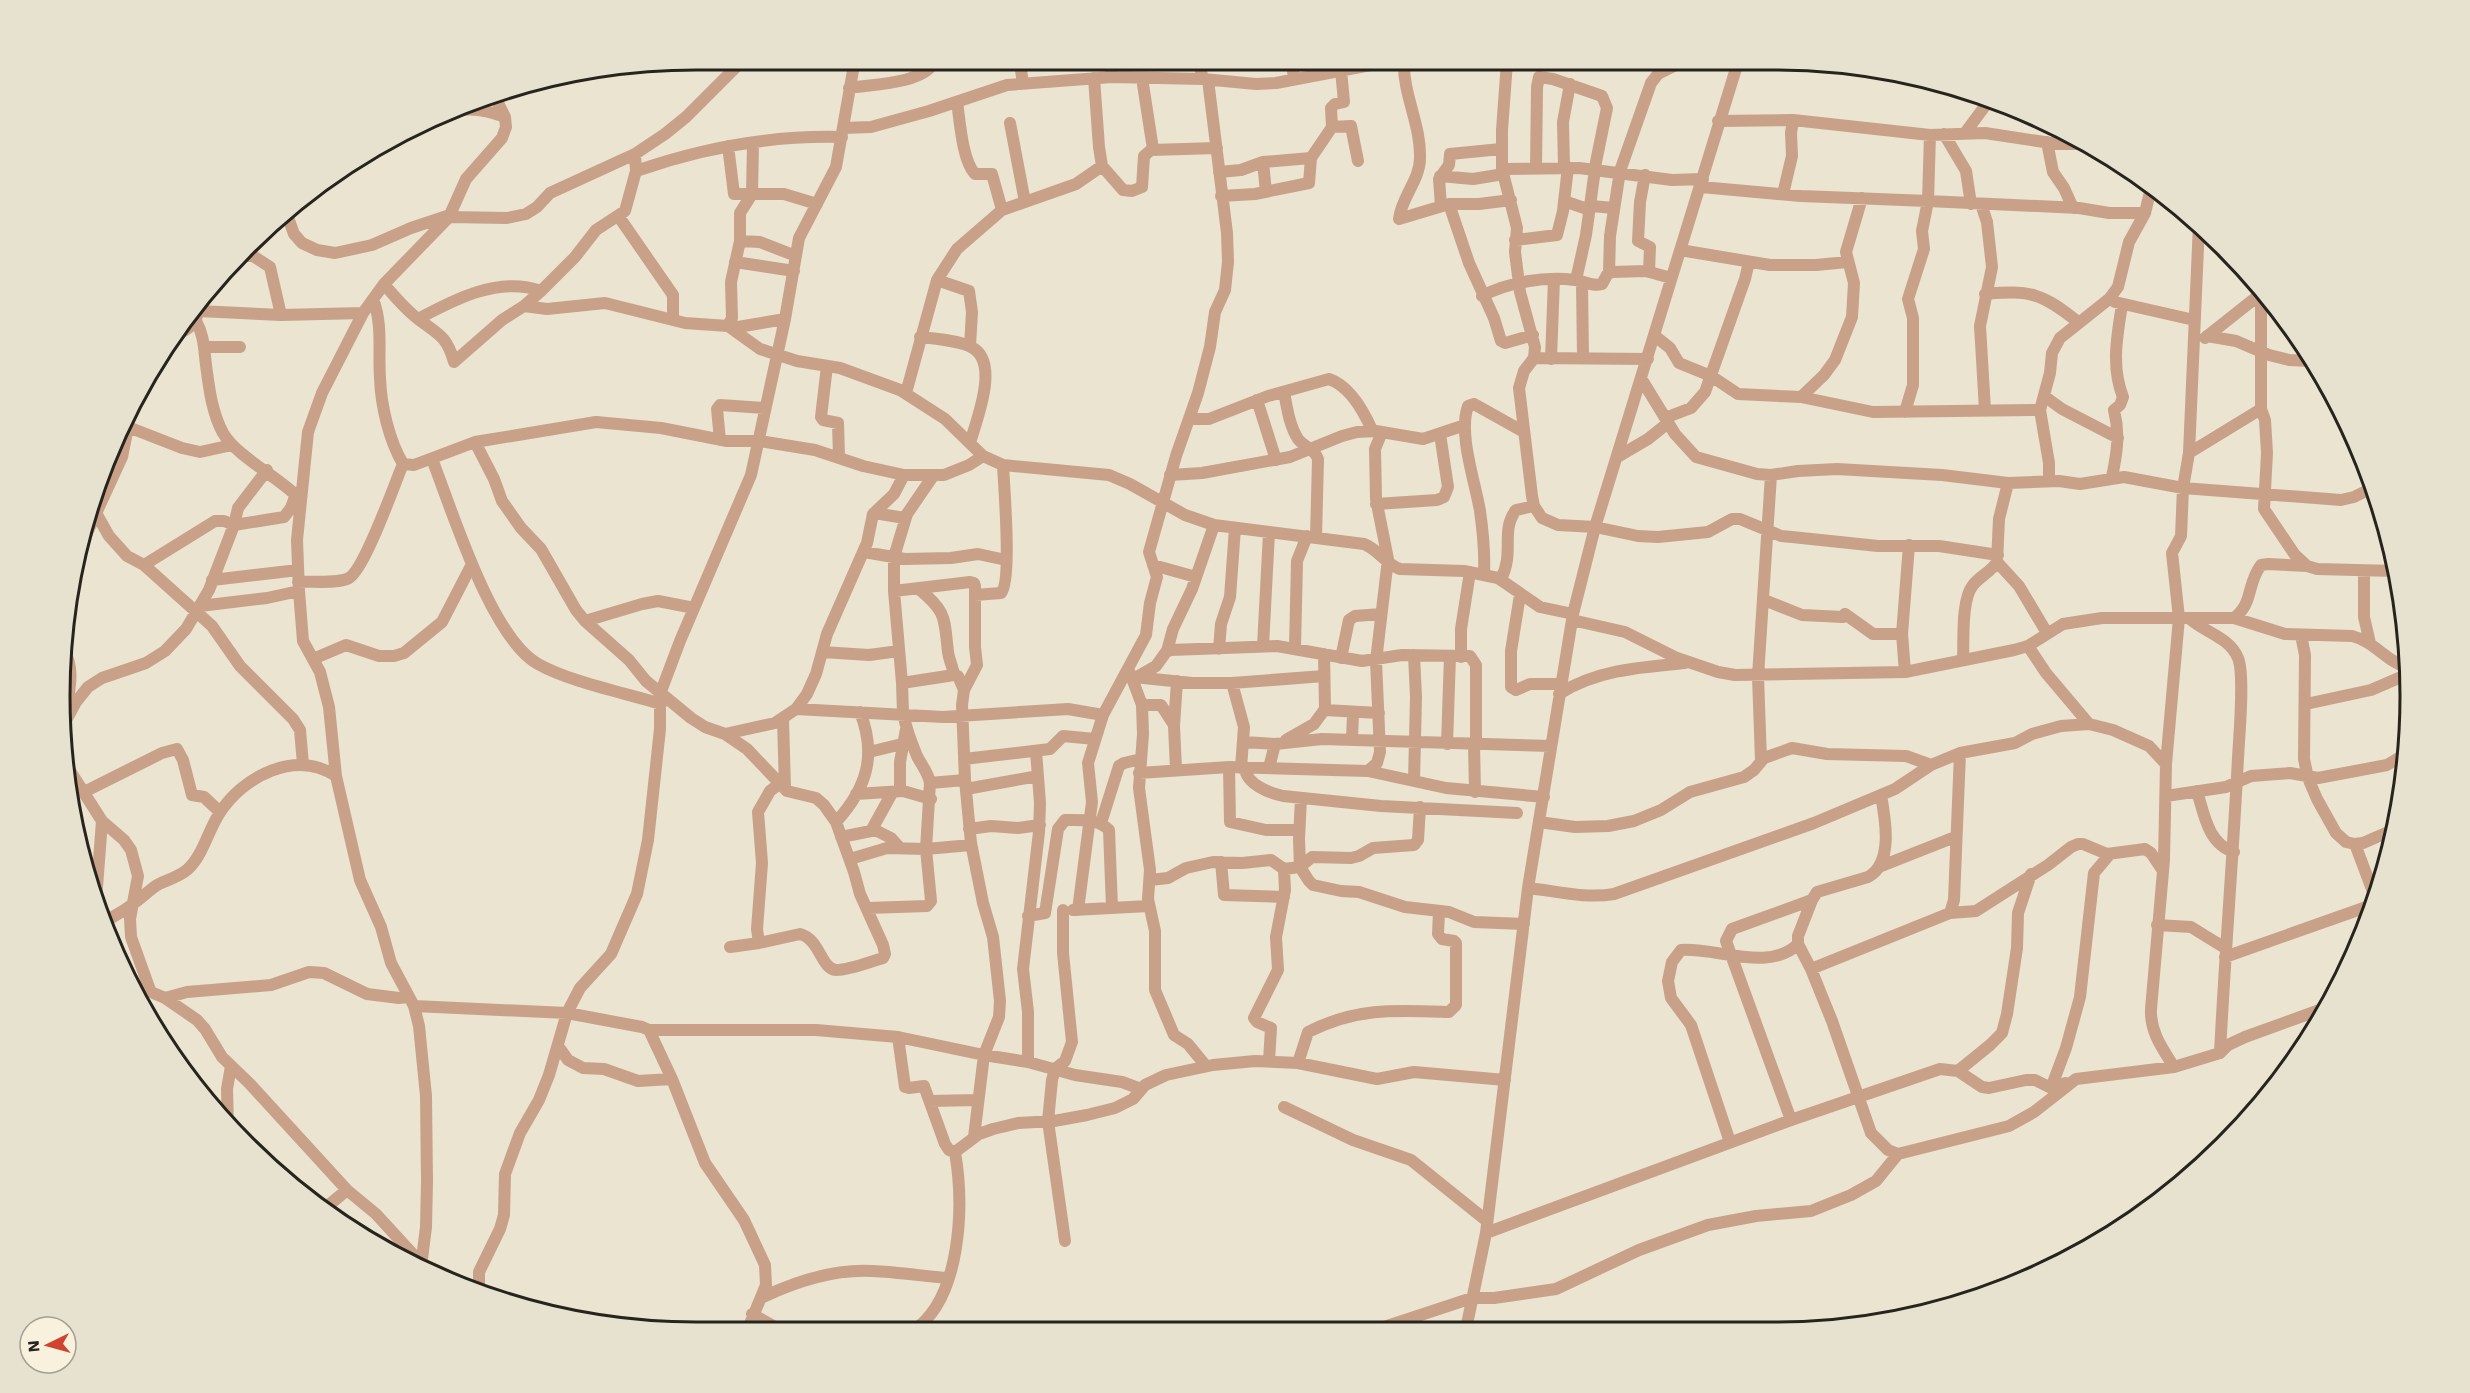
<svg xmlns="http://www.w3.org/2000/svg" width="2470" height="1393" viewBox="0 0 2470 1393" font-family="'Work Sans',sans-serif">
  <style>
    .lines { fill: none; stroke-linecap: round; stroke-linejoin: round }
    .minor { stroke: #c8a188; stroke-width: 12 }
    .rim { fill: none; stroke: #26241d; stroke-width: 3 }
  </style>
  <rect width="100%" height="100%" fill="#eae4d1"/>
  <g class="lines">
    <path class="minor" d="M1507,62l-5,68v39l15,59 -2,24 5,40 15,55 -1,11 -10,13 -5,17 13,108 2,10 8,12 16,7 37,2 43,9 20,1 50,-5 24,-13h8l41,17 11,1 86,9h61l59,9
      M1199,63l4,16
      M1292,63l2,16
      M1404,63c-1,31 17,62 16,95 0,22 -19,40 -21,61l50,-15h30l32,-4
      M1020,64l3,19
      M1110,64l2,13
      M1094,78l5,69 3,19 21,24 9,1 10,-4 2,-31 7,-6 66,-2
      M1142,78l11,71
      M849,88c23,-4 71,-4 84,-24
      M957,102c3,19 5,58 18,72h17l10,36
      M1718,121l75,-1 137,15 55,-2 72,11h33
      M1010,123l15,79
      M1332,127l19,-1 7,35
      M843,128l28,-1 58,-16 78,-26 105,-8 91,2 53,5 20,-1 105,-20
      M408,130c38,-17 55,-29 97,-13
      M1965,133l23,-31
      M1944,134l22,37 5,33
      M1930,135l-2,66 151,7 30,5h36
      M2047,142l6,30 11,16 9,20
      M753,143l-1,51 -12,19v28l20,1 36,14
      M728,146l6,48h50l33,10
      M1263,162l3,30
      M1564,167l-1,-45 7,-38
      M1536,168l1,-81 2,-10 14,2 49,17 5,12 -11,54 -10,73 -10,45
      M1502,169l77,-1 93,12 31,-1
      M636,171c66,-23 135,-36 206,-34
      M1219,172l22,-2 22,-8 48,-4
      M1645,175l-5,27 -2,39 12,6 -1,25
      M1440,176l33,3 31,-5
      M1701,187l100,9 127,5 -6,30 2,18 -16,50 5,19v67l-8,27
      M1783,194l9,-38 -1,-23 2,-13
      M1221,196l34,-2 54,-11 2,-25 21,-31 -1,-19 4,-4 9,-2 -3,-32
      M1564,201l26,9
      M1449,204l20,59 25,55 7,23 4,2 28,-8
      M1981,204l6,18 5,45 -12,59 5,84
      M1441,206l-2,-27 10,-14 1,-11 51,-5
      M1591,206l23,2
      M286,212l8,22 8,9 15,7 18,3 37,-8 39,-17 39,-13
      M449,217l17,-38 36,-41 4,-11 -1,-10 -12,-24
      M619,217l54,78v25
      M1515,240l42,-5 6,-24 5,-44
      M1680,250l90,15h46l31,-3
      M238,256h15l17,11 11,48
      M735,262l59,9
      M1609,273l1,-37 10,-65 31,-88 7,-9 24,-12
      M937,280l32,11 3,21 -2,34
      M1582,282l1,76
      M384,284c10,12 21,25 34,35 20,15 29,17 36,43l48,-42 22,-14 17,-15 34,-34 21,-27 29,-19 11,-40 -1,-17
      M1985,294c46,-4 57,-1 93,28
      M2261,294v115l4,11 2,33 -3,56 31,46 12,11 10,3 78,2
      M1482,296c27,-14 63,-20 93,-16 10,1 17,7 27,4l5,-9 4,-3 35,-1 25,7
      M373,299c10,26 5,52 7,79 1,28 9,62 23,86l11,1 61,-23 121,-20 65,6 66,13h33l55,9 48,16 41,9h40l25,-10 14,-9 20,9 106,10 21,9 55,31 29,10 150,19c14,5 21,20 36,25l64,2 34,7 42,29 33,7
      M2115,302l79,18
      M524,306l23,3 58,-6 80,20 43,3 32,23 37,12 43,7 60,22 45,29 38,37
      M198,311l83,4 82,-2
      M418,319c37,-20 81,-43 123,-28
      M196,321c8,14 8,28 10,44 3,23 6,48 17,68 14,24 56,44 77,66
      M728,326l4,-8 -1,-36 9,-41
      M732,328l53,-9
      M1655,336l15,12 9,15 32,13 27,18 63,3 23,-22 11,-15 17,-43 2,-34 -8,-31 16,-54
      M2207,336l29,5 33,14 20,5 22,1
      M172,337c9,-5 23,-10 25,-21
      M920,337c16,2 37,3 51,10 30,14 5,74 -1,96
      M2205,338l58,-46
      M204,347h36
      M1534,358l114,1
      M1551,359l3,-80
      M827,366l-6,51 2,3 15,3 1,34
      M1642,380l33,54 21,23 61,17 14,1 27,-4 39,-2 105,6 66,8 51,-2 21,3 44,-7 59,11 158,12 13,-3 18,-9
      M1284,392c3,15 5,33 14,47 6,8 17,10 20,20l-2,79
      M906,393l31,-113 20,-31 45,-39 74,-26 26,-18
      M2044,396l18,13 56,29
      M1801,397l72,15 167,-2
      M1257,400l19,60
      M1665,418l26,-10 14,-16 40,-113 4,-17
      M1189,419h20l59,-23 61,-17c21,7 35,33 43,51
      M123,422l5,5 54,21 18,4 32,-7
      M720,440l-3,-31 3,-4 45,3
      M475,442l19,37 8,22 19,27 20,21 35,61 9,11 44,39 17,21 45,37 14,9 20,7 22,15 40,42 29,7 8,7 12,17 18,50 6,22 23,51 2,9 -2,4c-14,4 -33,12 -47,12 -15,-1 -16,-31 -36,-36l-41,9 -29,4
      M2189,453l72,-44
      M1619,456l29,-17 20,-16
      M432,459c20,51 59,179 106,205 32,18 87,29 123,40
      M1170,475l32,-2 88,-16 52,-21 15,-4 19,-1 47,8 42,-14
      M2112,477c5,-24 8,-43 2,-67l6,-5 3,-8c-12,-30 -6,-61 -1,-92
      M2049,481v-18l-9,-53 10,-37 2,-20 8,-15 49,-39 9,-12 11,-45 16,-29 6,-25
      M1376,504l61,-4 7,-3 4,-10 -8,-53
      M96,513l13,23 18,20 17,9 68,61 28,40 53,53 7,11 3,34
      M874,513l31,5
      M79,547l8,-14 35,-76 6,-30
      M864,552l41,7 46,-1 27,-4 28,6
      M1997,562l22,24 28,47
      M144,565l71,-44h9l10,4 50,-8 7,-9 5,-14
      M1153,565l43,12
      M2364,572v45l6,26
      M1484,575c1,-21 -1,-43 -4,-64 -5,-30 -22,-77 -12,-105l6,-2 50,28
      M1501,579c14,-27 -1,-48 15,-69l18,-4
      M212,580l86,-10
      M298,582c13,-1 41,2 51,-4 16,-9 45,-93 54,-114
      M919,589c28,23 25,29 29,63 1,8 5,15 6,23l4,1 6,14
      M894,591l76,-9 4,1 1,3v61l2,18 -13,25 -2,15 3,75 6,63 12,60 10,34 7,64 -1,16 -15,38 -10,82
      M975,595l26,-2c11,-11 3,-107 2,-128
      M1520,595l-9,56v36l5,3 14,-6h31
      M1764,600l38,15 41,2
      M200,606l67,-8 32,-7
      M1845,614l28,20h29
      M2234,618c20,-15 12,-33 27,-53l7,-1 39,2
      M2190,619c16,14 39,18 48,39 7,17 1,79 0,100 -5,98 -13,196 -18,295
      M1572,620l53,12 52,26 41,14 17,3 170,-3 109,-22 14,-4 35,-22 39,-6h132l51,16 67,2c22,5 35,26 56,32
      M585,621l57,-17 16,-3 36,7
      M2301,635l4,20 -1,104 4,19 9,21 19,34 10,9 9,2 8,-1 30,-13
      M1263,646l6,-113
      M2028,646l18,27 43,51
      M1295,648l2,-87 10,-25
      M1219,649l2,-25 9,-27 5,-69
      M64,650c12,21 4,43 2,65
      M1167,651l6,-22 19,-40 22,-64
      M822,652l47,3 30,-4
      M1461,657v-28l9,-57
      M1341,658l8,-38 6,-4 26,-2
      M313,659l33,-14 33,11h15l10,-3 38,-31 30,-58
      M1963,659c1,-19 -2,-59 10,-74 7,-9 18,-13 24,-23l2,-43 9,-36
      M1905,672l-3,-38 7,-89
      M1130,673l12,32 1,29 -4,54 11,82 -2,29 7,32v59l19,45 14,9 18,22
      M1134,677l58,6h40l92,-7
      M1137,677l19,-11 10,-14 5,-2 106,-4 85,15 40,-6 68,1 6,9v79
      M902,683l52,-8
      M1232,683l12,44 -3,41
      M1559,694c37,-24 83,-27 126,-31
      M2306,704l65,-14 37,-16
      M1142,705h19l13,20
      M796,709l147,8 125,-8 35,6
      M1325,710l54,3
      M783,719l2,70
      M62,728l14,-26 12,-15 14,-9 44,-15 19,-12 21,-22 23,-39 25,-65 4,-17 29,-38
      M725,734l50,-11 21,-14 11,-15 9,-20 11,-40 40,-91 6,-29 21,-20 10,-19
      M1286,740l28,-16 11,-15 -1,-55
      M1352,740l1,-27
      M1244,742l31,2 47,-5 229,7
      M1447,744l3,-88
      M1474,744l1,48
      M869,752l33,-8
      M964,759l86,-10 13,-13 32,3
      M1761,761l-3,-85 13,-201
      M65,763l37,58 22,19 7,10 7,26 -8,43 1,18 19,53
      M1229,767l1,55 36,8h33
      M1245,768c1,16 24,25 38,28l98,10 136,7
      M1269,768l6,-24
      M1176,769l-2,-43 3,-45
      M1368,771l9,-8 3,-11 -4,-91 12,-102 -12,-60 -1,-50 7,-17
      M1139,773l90,-6 139,4 78,17 98,9
      M1414,781l2,-84 -2,-42
      M930,783l35,-3
      M966,789l72,-13
      M900,791v-29l6,-33
      M2197,791c7,23 11,53 37,61
      M84,792l78,-39 15,-4 6,11 9,35 12,2 16,15
      M856,794l47,-3 28,8
      M1881,795c4,23 13,68 -13,82l-51,15 -5,8 -14,36v8l13,25 21,52 39,112 17,17 10,4 111,-28 25,-14 42,-33 98,-12 46,-14 8,-8 17,-8 83,-30
      M2166,796l60,-9 25,-11 39,-3 28,5 69,-13 18,-11
      M1301,798l-2,41 1,28 9,14 4,4 28,6 18,1 46,15 44,5 25,10 50,2
      M836,822c31,-34 41,-67 24,-110
      M1539,822l36,5 33,-1 26,-5 27,-11 29,-18 54,-15 10,-7 10,-12 28,-10 35,6 79,2 25,9
      M1101,823l18,-57 5,-3 17,-4
      M873,829l18,9 8,9
      M969,829l22,-3 27,2 22,-3
      M841,837l30,-6 21,-38
      M2355,844l21,56
      M850,859l37,-11 39,1 45,-4
      M1221,862l3,33 60,2
      M1879,867l76,-30
      M1150,880l18,-2 18,-10 27,-6 29,1 29,-3 13,9 16,-2 12,-10 39,1 8,-2 14,-8 41,-3 4,-5 2,-33
      M1528,888c28,3 58,11 86,6l200,-71 81,-34 36,-24 29,-12 55,-10 17,-9 29,-8 28,-2 24,6 36,16 17,18
      M96,900l6,-79
      M1812,900l-80,29 -6,12 65,179 149,-51 18,2 24,16 7,1 37,-8h9l16,8 15,-5
      M868,908l59,-2 4,-5 -5,-52 4,-66c-2,-11 -8,-17 -13,-27 -6,-14 -11,-28 -14,-43l-1,-30 -8,-92v-34l13,-43 26,-38
      M1063,910v43l9,89 -7,19 -10,8 -3,11 -4,41 17,120
      M1073,910l76,-4
      M1078,910l14,-108 -4,-39 15,-48 43,-80 4,-32 7,-26 -8,-25 27,-96 22,-63 12,-46 5,-35 10,-22 3,-28 -1,-29 -19,-153
      M1950,913l26,-2 72,-46 23,-18 7,-3h5l24,10 38,-5 6,4 12,18
      M1028,916l17,-3 13,-84 7,-9c15,0 32,-2 44,10l3,78
      M103,923c10,-7 22,-12 31,-20 9,-6 16,-14 25,-19 10,-5 20,-7 29,-15 15,-14 20,-38 31,-55 24,-38 77,-65 117,-38
      M2157,925l34,2 34,21
      M759,943l-2,-14 5,-66 -4,-51 12,-21 9,-7
      M2225,957l150,-53
      M1811,969l139,-56 4,-13 6,-147
      M130,983l35,15 32,22 8,9 17,28 27,26 98,107 29,24 44,48
      M165,998l22,-6 84,-7 38,-13 15,1 43,21 32,4 9,-1
      M414,1006l153,7 75,14 7,3 23,49 33,84 39,57 21,45 1,20 -19,46
      M649,1030h167l82,7 86,18 44,7 47,13 47,7 19,7
      M898,1037l7,50 4,1 15,-2 21,58 4,6 6,2
      M558,1046l10,14 15,8 21,1 34,12 34,-2
      M1269,1061l2,-33 -14,-6 -3,-4 24,-48 -2,-33 9,-47 -1,-21
      M1028,1062v-50l-5,-43 16,-137 1,-29 -4,-52
      M1298,1063l10,-31c49,-25 89,-22 141,-20l7,-7v-62l-2,-2 -12,-2 -4,-5 1,-23
      M2174,1067c-12,-19 -24,-35 -23,-58l13,-149 2,-96 13,-146 -7,-65 9,-17 2,-48 6,-35 10,-229
      M1958,1071l32,-26 12,-12 5,-19 10,-66 1,-35 13,-39
      M2051,1088l15,-40 14,-51 14,-124 16,-19
      M930,1101l48,-1
      M1284,1107l69,33 58,20 76,61
      M228,1127l-1,-38 4,-23
      M1730,1142l-39,-117 -20,-27 -3,-17 4,-19 9,-12c35,-3 88,23 117,-6
      M324,1209l23,-19
      M1486,1233l305,-113
      M421,1267l5,-40 1,-45 -1,-86 -7,-70 -5,-20 -23,-43 -10,-36 -21,-47 -24,-104 -7,-69 -9,-35 -17,-31 -4,-50 -2,-51 11,-108 14,-39 41,-80 21,-29 65,-67 58,1 19,-4 11,-7 13,-14 85,-39 30,-20 21,-17 52,-52
      M479,1293v-21l21,-43 4,-14 1,-41 15,-41 19,-33 10,-25 18,-62 13,-25 31,-34 26,-60 11,-54 12,-111v-35l20,-53 71,-166 34,-156 14,-81 37,-71 18,-102
      M763,1297c34,-16 72,-28 109,-26 25,1 51,5 75,7
      M752,1314l30,17
      M1163,1327v3
      M1378,1329l94,-31h22l62,-9 83,-39 69,-25 48,-9 55,-5 40,-16 25,-14 22,-27
      M1466,1329l20,-96 42,-345 45,-274 22,-87 143,-465
      M913,1331c49,-33 51,-126 42,-179l24,-18 14,-5 25,-6 36,-2 33,-6 28,-7 18,-9 12,-14 21,-10 47,-10 42,-4 43,2 79,16 37,-7 91,8"/>
  </g>
  <path d="M0 0H2470V1393H0ZM696 70H1774A626 626 0 0 1 2400 696V696A626 626 0 0 1 1774 1322H696A626 626 0 0 1 70 696V696A626 626 0 0 1 696 70Z" fill="#e7e1cf" fill-rule="evenodd"/>
  <path class="rim" d="M696 70H1774A626 626 0 0 1 2400 696V696A626 626 0 0 1 1774 1322H696A626 626 0 0 1 70 696V696A626 626 0 0 1 696 70Z"/>
  <g transform="translate(48 1345) rotate(265)"><circle r="28" fill="#f8f1de" stroke="#a49f91" stroke-width="1.5"/>
  <path d="M0-4.5L10 22L0 15L-10 22Z" fill="#cf4330"/>
  <text y="-9" font-size="16" font-weight="bold" text-anchor="middle" fill="#26241d">N</text>
  </g>
</svg>
